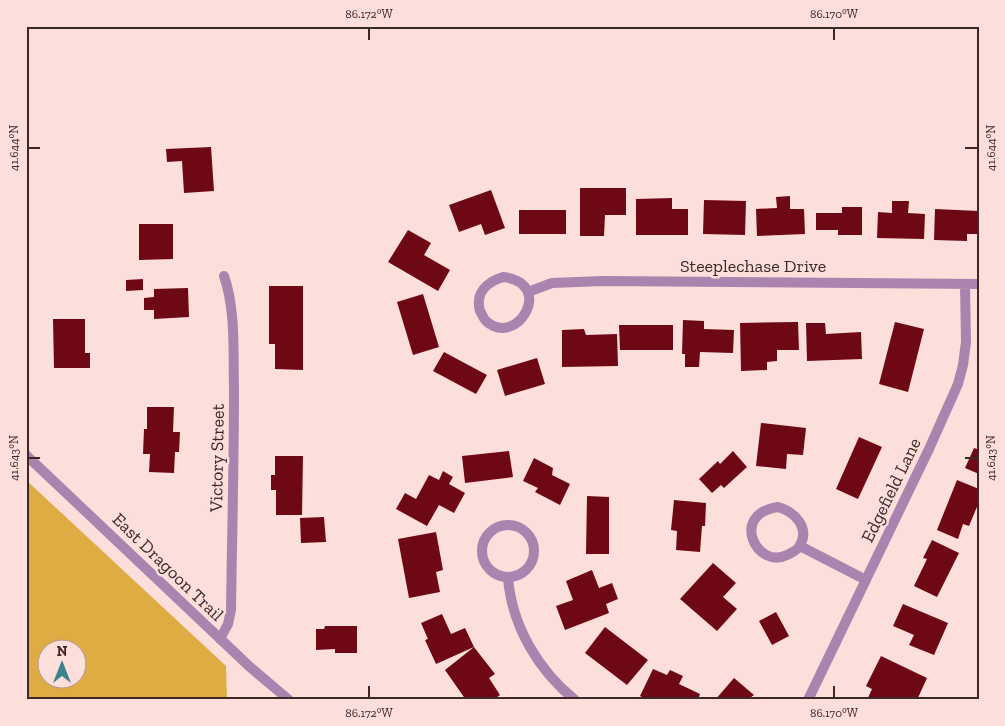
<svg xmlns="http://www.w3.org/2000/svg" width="1005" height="726" viewBox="0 0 1005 726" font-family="'Zilla Slab',serif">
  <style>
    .forest { fill: #deac43; fill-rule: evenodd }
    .building { fill: #6f0815 }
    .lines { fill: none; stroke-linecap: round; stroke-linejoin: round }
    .minor { stroke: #aa84ae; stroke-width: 10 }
    .tertiary { stroke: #aa84ae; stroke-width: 10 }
    .ticks { fill: none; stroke: #3b2827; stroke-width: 2 }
    .labels { text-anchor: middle; stroke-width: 5; stroke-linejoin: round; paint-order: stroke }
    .street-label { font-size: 18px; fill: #3b2827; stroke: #fcdedb }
    .neatline { fill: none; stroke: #3b2827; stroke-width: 2 }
    .ticks-label { font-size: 12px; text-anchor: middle; fill: #3b2827 }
  </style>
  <rect width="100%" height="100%" fill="#fcdedb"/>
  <path class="forest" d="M26,480l200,186 1,34h-201zM48,648h30v30h-30z"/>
  <path class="building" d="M211,147l3,44 -30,2 -2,-32 -15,1 -1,-13z
    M580,188h46v27h-21l-1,21h-24z
    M491,190l14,38 -20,7 -4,-11 -22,8 -10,-27z
    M790,196v13h14l1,25 -48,2 -1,-27 21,-1 -1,-11z
    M672,198v11h16v26h-52v-36z
    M704,200l42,1 -1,34 -42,-1z
    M892,201h17l-1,12 17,1 -1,25 -47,-1 1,-26 14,1z
    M842,207h20v28h-24v-5h-22v-17h26z
    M935,209l44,2v23h-12v7l-33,-1z
    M519,210h47v24h-47z
    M139,224h34v35l-34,1z
    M408,230l23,13 -7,12 26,15 -12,21 -50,-29z
    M143,279v11l-17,1v-11z
    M269,286h34v84l-28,-1v-25h-6z
    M188,288l1,29 -35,2v-9h-10v-12l10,-1v-8z
    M423,294l16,53 -26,8 -16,-53z
    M53,319h32v34h5v15h-36z
    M683,320l21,1v8l30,1 -1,23 -33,-1 -1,15h-14v-13h-3z
    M798,322l1,28h-22v11l-10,1v8l-26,1 -1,-48z
    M895,322l29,7 -16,63 -29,-8z
    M806,323h19l1,11 35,-2 1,27 -55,2z
    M619,325h54v25h-53z
    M584,329l2,6 31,-1 1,32 -56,1v-37z
    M444,352l43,23 -11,19 -43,-23z
    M537,358l8,26 -40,12 -8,-26z
    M147,407h27l-1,25h7l-1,20h-4l-1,21 -25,-1 1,-18h-7l1,-25h3z
    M761,423l45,5 -3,27 -16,-1 -1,15 -30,-3z
    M859,437l23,10 -24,52 -22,-10z
    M979,444v30l-14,-6 9,-20 3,1z
    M509,451l4,26 -48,6 -3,-27z
    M733,451l14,16 -23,21 -3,-3 -9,8 -13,-14 19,-18 2,3z
    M275,456h28l-1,59h-26v-25h-5v-15h4z
    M534,458l19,10 -1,7 18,9 -10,21 -25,-13 3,-4 -15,-7z
    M443,471l10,6 -4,7 16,9 -11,20 -15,-8 -12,21 -31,-17 9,-16 11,6 13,-24 10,5z
    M957,480l22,9v13l-10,24 -6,-2 -5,15 -21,-9z
    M587,496l22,1v57h-23z
    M674,500l32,3 -1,23h-3l-2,26 -24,-2 1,-19 -6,-1z
    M324,517l2,25 -25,1 -1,-25z
    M436,532l7,38 -7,2 4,20 -31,6 -11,-59z
    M932,540l27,13 -22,44 -23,-11 13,-27 -4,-1z
    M713,563l23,20 -13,14 14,12 -20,22 -37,-32z
    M592,570l7,18 13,-5 6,16 -12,5 3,9 -44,17 -9,-24 17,-6 -7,-19z
    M903,604l45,19 -14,32 -25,-10 5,-10 -21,-9z
    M776,612l13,24 -17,9 -13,-24z
    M442,614l9,20 14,-6 9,19 -38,17 -11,-24 3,-1 -7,-16z
    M325,626h32v27h-22v-4l-19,1v-21h8z
    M605,627l43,33 -21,25 -42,-32z
    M474,647l21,27 -6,4 11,17 -7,5h-27l-21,-30z
    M881,656l46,22 -10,22 -19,-2 -1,2h-30l5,-11 -6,-3z
    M653,669l14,6 3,-5 13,6 -4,8 21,10 -2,6h-50l-8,-4z
    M734,678l20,17 -7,5h-32z"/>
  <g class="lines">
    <path class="minor" d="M503,277c53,6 14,72 -17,44 -3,-3 -4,-7 -6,-10 -5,-18 7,-29 23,-34z
      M528,292l24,-9 50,-2 377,3
      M778,507c17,5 33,21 21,40 -3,4 -8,6 -12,8 -30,15 -58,-41 -9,-48z
      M482 551a26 26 0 1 1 52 0a26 26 0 1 1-52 0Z
      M800,546l66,34
      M508,578c4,48 30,92 67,122
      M220,639l8,-15 3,-14c1,-74 3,-147 3,-221 -1,-35 2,-79 -10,-113
      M808,700l121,-251 29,-65 5,-19 3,-23 -1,-58"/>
    <path class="tertiary" d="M26,455l224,212 39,33"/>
  </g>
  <path class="ticks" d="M369,28v12M834,28v12M28,148h12M965,148h13M28,458h12M965,458h13M369,686v12M834,686v12"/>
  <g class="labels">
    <g class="street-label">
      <text x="753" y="272">Steeplechase Drive</text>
      <text transform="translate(217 458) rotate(-89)" y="6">Victory Street</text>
      <text transform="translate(891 490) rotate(-64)" y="6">Edgefield Lane</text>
      <text transform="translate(168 567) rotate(44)" y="6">East Dragoon Trail</text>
    </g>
  </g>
  <rect width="1005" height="726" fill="none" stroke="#fcdedb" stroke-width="55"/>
  <g transform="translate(62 664)"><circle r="24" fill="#fcdedb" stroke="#af9593"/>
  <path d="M0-4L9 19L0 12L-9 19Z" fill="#3c848b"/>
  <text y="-8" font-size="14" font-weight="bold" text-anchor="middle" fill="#3b2827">N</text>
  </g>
  <rect x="28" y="28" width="950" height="670" class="neatline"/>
  <g class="ticks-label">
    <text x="369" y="18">86.172°W</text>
    <text x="834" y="18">86.170°W</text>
    <text transform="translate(14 148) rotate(-90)" y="4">41.644°N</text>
    <text transform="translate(991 148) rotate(-90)" y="4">41.644°N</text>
    <text transform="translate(14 458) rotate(-90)" y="4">41.643°N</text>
    <text transform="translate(991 458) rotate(-90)" y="4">41.643°N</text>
    <text x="369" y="717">86.172°W</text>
    <text x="834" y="717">86.170°W</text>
  </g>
</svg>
